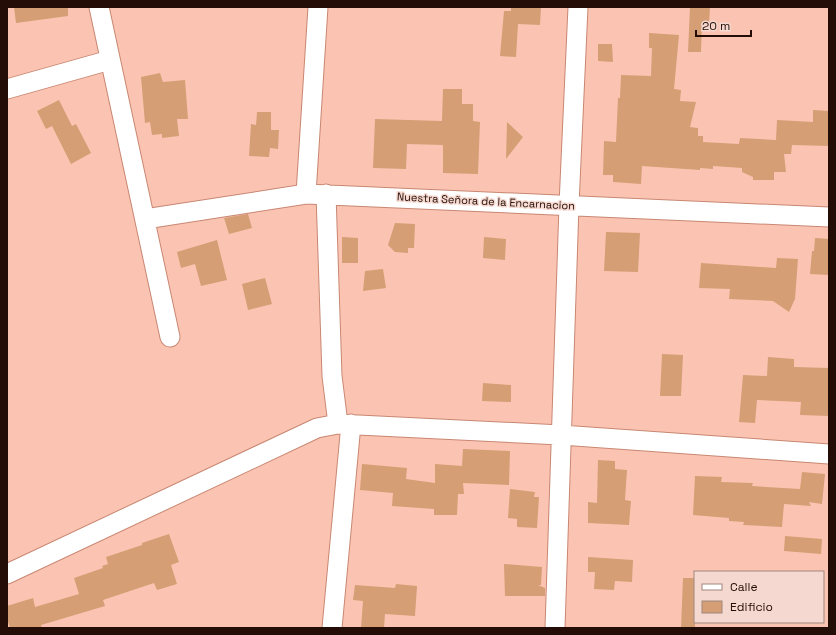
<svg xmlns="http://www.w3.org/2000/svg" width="836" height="635" viewBox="0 0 836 635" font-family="'Space Grotesk',sans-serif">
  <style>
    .building { fill: #d59e74 }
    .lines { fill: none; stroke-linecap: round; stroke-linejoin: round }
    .minor-casing { stroke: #c88772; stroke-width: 21 }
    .minor { stroke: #fff; stroke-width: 19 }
    .labels { text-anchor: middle; stroke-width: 3; stroke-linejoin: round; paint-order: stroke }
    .street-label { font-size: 11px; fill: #240d06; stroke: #f5d8cf }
  </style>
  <rect width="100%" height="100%" fill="#fbc4b2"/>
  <path class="building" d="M14,7h54v9l-52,7z
    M511,7h30l-1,18 -22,-1 -2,33 -16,-1 4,-45h7z
    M690,7h20l-1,17 -7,-1 -1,29h-13z
    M649,33l30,2 -5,54 7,1 -1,11 16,1 -6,25 8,1v8h5v6l36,2 1,-6 36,2 1,-20 36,2v-12l16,1v35l-37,-1 -1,9h-7l2,18h-12v8h-21v-3l-11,-5v-4l-29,-2v3l-13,-1v2l-58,-4 -1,18 -28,-2v-7h-10l1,-34 12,1 2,-44h2l1,-23 30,1 1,-28h-3z
    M598,44h14l1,18 -15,-1z
    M160,73l3,9 22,-2 3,39h-11l2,17 -17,2v-4l-10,1 -2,-13 -5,1 -4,-46z
    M443,89h19v15h11v17l7,1 -2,52 -35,-1v-28l-36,-1 -1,25 -33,-1 2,-49 67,2z
    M59,100l13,26 4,-2 15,29 -20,11 -19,-38 -6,3 -9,-18z
    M257,112h14v18h8l-1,19 -8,-1 -1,9 -20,-1 2,-32 5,1z
    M507,122l16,15 -17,22z
    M248,214l4,14 -23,6 -5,-16z
    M395,223l20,1 -1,24h-6v5l-13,-1 -7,-7z
    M606,232l34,1 -2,39 -34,-1z
    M342,237l16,1v25h-16z
    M484,237l22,2 -1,21 -22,-2z
    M815,238l14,1v36l-19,-1 2,-23h2z
    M217,240l10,40 -26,6 -6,-22 -14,4 -4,-16z
    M777,258l21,1 -3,40 -6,13 -16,-11 -44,-2 1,-10 -31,-1 2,-25 75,5z
    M383,269l3,19 -23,3 2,-20z
    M265,278l7,26 -24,6 -6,-26z
    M662,354l21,1 -2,41h-21z
    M768,357l26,2v8l35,1v48l-29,-1 1,-13 -44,-2 -2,23 -16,-1 4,-47 24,1z
    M483,383l28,2v17l-29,-1z
    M463,449l47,2 -1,34 -46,-2 1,11h-6l-1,21h-23v-6l-42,-3 1,-13 -33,-3 2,-26 45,4 -1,11 29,4v-19l27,2z
    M598,460l17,1v8l12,1 -2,30 6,1 -2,24 -41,-2v-21l9,1z
    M802,472l23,2 -3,30 -13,-2 2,4 -27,-2 -2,23 -39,-2 1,-3 -15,-1v-3l-36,-3 2,-39 27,1 -1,5 32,1 -1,3 48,3z
    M510,489l25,3 -1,5h5l-2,31 -20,-1v-8l-9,-1z
    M169,534l10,28 -8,3 6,19 -20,6 -3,-7 -51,17 2,6 -64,19 1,3h-32l-3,-9v-13l26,-8 2,9 44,-13 -5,-16 29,-10 -1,-2 6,-2 -2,-7 36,-12v-2z
    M785,536l37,3 -1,15 -37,-3z
    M588,557l45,3 -1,22 -17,-1 -1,9 -20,-1 1,-17h-7z
    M504,564l38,3 -1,18h-3l7,3v8h-40z
    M683,578h12v50h-14z
    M396,584l21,2 -2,30 -30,-2 -1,14h-23l2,-27 -10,-1 2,-15 40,3z"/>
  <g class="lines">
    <g class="minor-casing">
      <path id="minor" d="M99,7l71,330
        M7,89l103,-29
        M306,194l12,-187
        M326,194l6,182 6,48
        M145,219l161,-25 523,23
        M7,574l310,-146 21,-4 223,11 268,19
        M332,628l19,-204
        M555,628l14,-423 9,-198"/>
    </g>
    <use href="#minor" class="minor"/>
  </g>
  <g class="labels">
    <g class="street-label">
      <text transform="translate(486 201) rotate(3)" y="4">Nuestra Señora de la Encarnacion</text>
    </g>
  </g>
  <rect width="836" height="635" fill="none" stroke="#240d06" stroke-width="16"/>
  <rect x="694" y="571" width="130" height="52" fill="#f5d8cf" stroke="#a1877f"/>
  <rect x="702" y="584" width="20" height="6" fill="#ffffff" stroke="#a1877f"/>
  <text x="730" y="591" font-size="12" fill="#240d06">Calle</text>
  <rect x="702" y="601" width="20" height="12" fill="#d59e74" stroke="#a1877f"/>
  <text x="730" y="611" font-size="12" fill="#240d06">Edificio</text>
  <path d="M696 30v6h55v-6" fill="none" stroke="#240d06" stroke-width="2"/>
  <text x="702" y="30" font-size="12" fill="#240d06" stroke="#f5d8cf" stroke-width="3" paint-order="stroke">20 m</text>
</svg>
